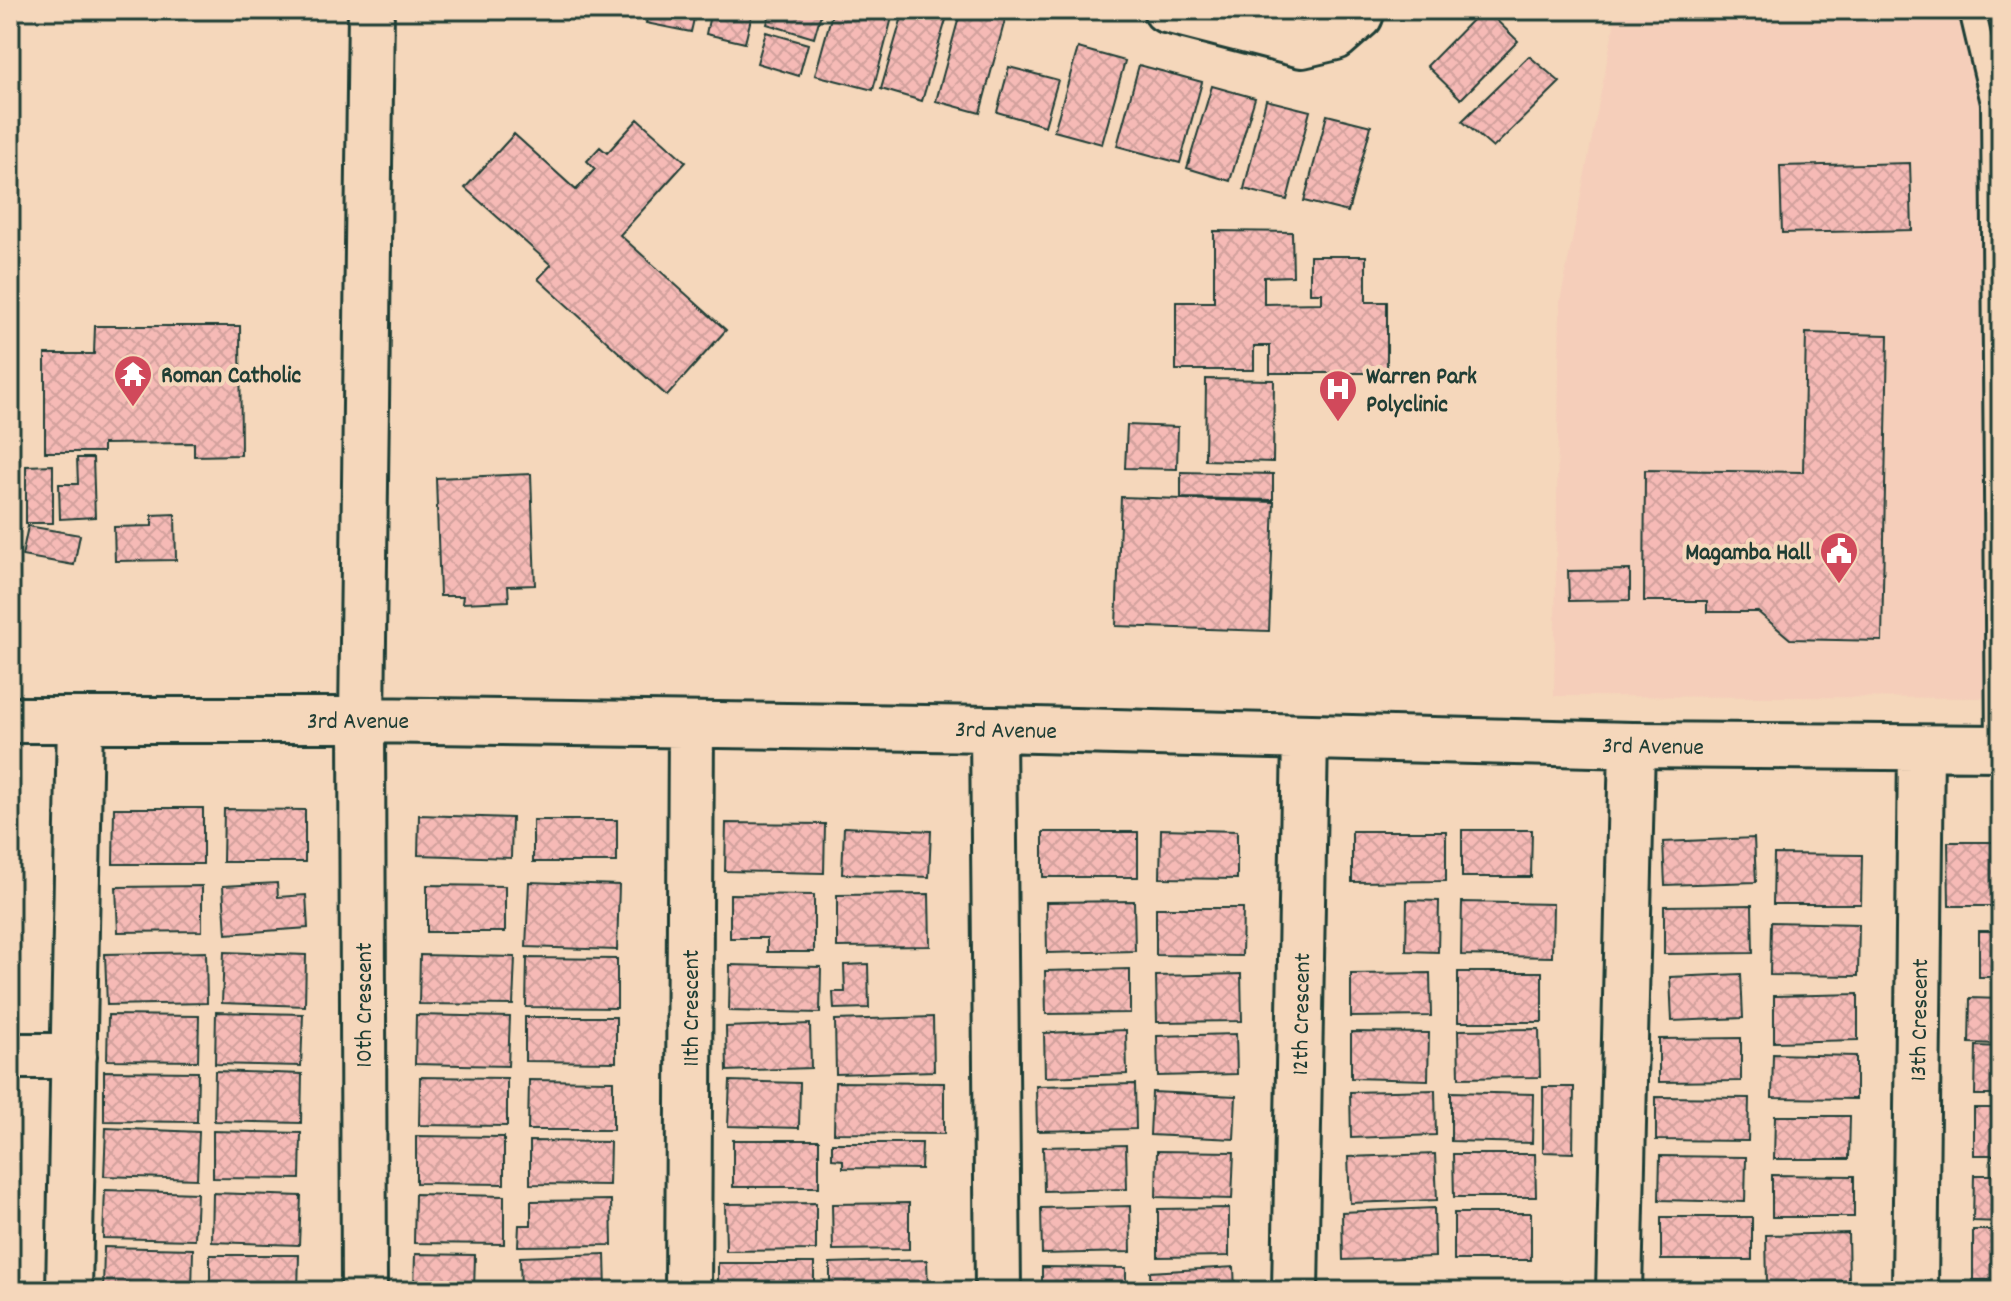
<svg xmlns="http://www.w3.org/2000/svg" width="2011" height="1301" viewBox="0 0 2011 1301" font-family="Dekko,sans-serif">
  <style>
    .built { fill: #f5ceba }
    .building { fill: url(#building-cross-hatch); stroke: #1f3d34; stroke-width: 2 }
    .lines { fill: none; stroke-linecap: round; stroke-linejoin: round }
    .lane-casing { stroke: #1f3d34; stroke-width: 30 }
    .street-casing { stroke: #1f3d34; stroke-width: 50 }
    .lane { stroke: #f5d7bb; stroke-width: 24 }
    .street { stroke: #f5d7bb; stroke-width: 44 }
    .labels { text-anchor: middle; stroke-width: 8; stroke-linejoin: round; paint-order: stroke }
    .poi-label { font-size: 24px; font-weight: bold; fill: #1f3d34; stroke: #f5d7bb; text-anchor: start }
    .street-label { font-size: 24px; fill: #1f3d34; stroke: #f5d7bb }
  </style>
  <defs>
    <pattern id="building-cross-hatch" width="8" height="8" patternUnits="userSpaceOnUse" patternTransform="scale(2)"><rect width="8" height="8" fill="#f6bab6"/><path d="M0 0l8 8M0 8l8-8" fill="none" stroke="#d2a19d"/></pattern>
  </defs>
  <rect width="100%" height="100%" fill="#f5d7bb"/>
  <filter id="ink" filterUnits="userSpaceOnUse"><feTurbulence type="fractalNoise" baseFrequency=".0125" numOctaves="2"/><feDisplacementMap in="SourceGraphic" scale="16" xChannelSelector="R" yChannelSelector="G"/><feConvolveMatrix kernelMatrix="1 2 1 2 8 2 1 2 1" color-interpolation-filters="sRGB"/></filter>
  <g filter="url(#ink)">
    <path class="built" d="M1617,10h384v688l-447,-2 6,-394z"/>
    <path class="building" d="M545,10h45v9l-45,-2z
      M649,10h47l-5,22 -45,-9z
      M711,10h42l-8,33 -39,-9z
      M771,10h51l-8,28 -47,-14z
      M833,10h61l-21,80 -58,-15z
      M904,10h32l12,3 -26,88 -41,-12z
      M961,10h24l21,6 -26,97 -44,-12z
      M1482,10h4l32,31 -57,58 -34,-33z
      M766,32l42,12 -9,32 -42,-13z
      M1078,48l47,13 -23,83 -48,-13z
      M1529,56l31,26 -67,66 -31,-27z
      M1139,65l63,17 -22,81 -63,-17z
      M1009,67l49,13 -13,46 -48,-14z
      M1212,86l43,12 -25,83 -43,-13z
      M1266,100l44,11 -23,89 -43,-11z
      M1327,115l44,11 -23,86 -44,-11z
      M638,119l48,43 -66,73 106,95 -59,66 -129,-117 13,-14 -86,-77 49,-54 62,56 19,-21 -8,-8 13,-14 7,6z
      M1910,163l2,67 -130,3 -2,-67z
      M1214,231l78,1 1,44 -29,1v27l58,-1v-10h-12v-37h56v46h21v71h-117v-27h-16v24h-78v-68h38z
      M95,326h145l1,129 -47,1v-13l-91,1v8h-58v-98h49z
      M1806,333l82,2 -6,306 -92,-2 -32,-27h-51v-11h-63l1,-131 158,2z
      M1206,379l68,1 -1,82 -68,-2z
      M1127,425l51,2 -1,42 -52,-1z
      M77,458h16l2,59 -35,2 -1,-35h19z
      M53,465v58h-27v-57z
      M1181,472l92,2v26l-92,-2z
      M531,474l4,111 -27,1 1,15 -47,2 1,-7h-23l-4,-118z
      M1121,497l153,5 -5,129 -153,-5z
      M175,514l1,46 -61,1 -1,-34 38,-1v-11z
      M28,526l52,9 -6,30 -52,-9z
      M1630,570v30l-61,1 -1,-30z
      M114,808h89v56h-90z
      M224,809l81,1v52h-82z
      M419,815l93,3 -1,40 -93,-3z
      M533,820h84v42h-84z
      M726,823l99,1 -1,49 -99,-2z
      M844,827l87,4 -2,46 -87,-3z
      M1161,829l76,2v48l-77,-1z
      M1462,830h70l-1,47h-69z
      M1352,831h94v50l-94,1z
      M1043,832h95v45h-95z
      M1754,838l2,44 -91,3 -2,-43z
      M1948,842h53v64h-52z
      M1774,854l88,1 -1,49h-88z
      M529,882l90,3 -2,65 -91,-3z
      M277,883l1,14 28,-2 2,33 -82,6 -3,-48z
      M427,885l78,1v46h-78z
      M202,886v45l-84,1 -2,-45z
      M730,894l84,1v57h-47v-14h-37z
      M929,894l1,52 -93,1v-52z
      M1407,900l32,1 -1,51 -32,-1z
      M1134,901l1,50 -88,2 -1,-51z
      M1462,902l91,2 -1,53 -91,-2z
      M1752,905l1,48 -89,1v-48z
      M1156,908h87l-1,48 -86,-1z
      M1771,922l88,2 -1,52 -88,-1z
      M1979,931h22v46h-22z
      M206,952l1,51 -100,2 -2,-51z
      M224,952l82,3 -1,51 -83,-3z
      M420,955l95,2 -2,48 -94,-1z
      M527,958l90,1v49l-91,-1z
      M868,964l1,44 -35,1 -1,-17h12l-1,-27z
      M730,965l91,2 -1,46 -91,-2z
      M1130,969v44l-84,1 -1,-43z
      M1458,972h84v50h-84z
      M1430,973l1,43 -80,1v-43z
      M1241,974l1,47 -85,1 -1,-46z
      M1741,974l2,44 -71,3 -2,-44z
      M1858,994v46l-84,2v-46z
      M1970,998l31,1v45l-32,-1z
      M216,1012l87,2 -2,52 -86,-2z
      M108,1015l91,1 -1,45 -91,-1z
      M416,1015l94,2 -2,49 -93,-2z
      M525,1017h91v45l-91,-1z
      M933,1017l1,54 -98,3 -1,-54z
      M810,1024l1,44 -84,3 -1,-44z
      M1539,1029l1,48 -81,1 -1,-48z
      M1126,1030l1,44 -82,3 -1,-44z
      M1351,1032l78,1 -1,47 -77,-2z
      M1236,1034l1,40 -79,2 -1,-40z
      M1741,1038v43l-82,1v-43z
      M1976,1046l25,1v48h-26z
      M1773,1054l83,2v43l-84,-1z
      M104,1071l94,1 -1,50 -93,-1z
      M215,1071l87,3 -1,49 -87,-2z
      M420,1077l87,1v48l-88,-1z
      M529,1080l84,1v49h-85z
      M730,1081l70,2 -1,45 -71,-2z
      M835,1082l109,1v51l-110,-1z
      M1135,1084l1,45 -99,2 -1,-45z
      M1543,1087h31l-1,66 -30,-1z
      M1435,1090l1,45 -85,3 -1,-46z
      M1152,1092l84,4 -2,43 -84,-4z
      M1451,1092l82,2 -1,49 -81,-2z
      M1656,1097l93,1 -1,43 -92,-1z
      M1974,1108h27v47h-27z
      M1775,1116h75l-1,43h-75z
      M106,1128l93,4 -2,47 -93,-3z
      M213,1131l88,2 -1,46 -87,-1z
      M416,1136l88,1v47l-88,-1z
      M733,1140h86v47h-86z
      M530,1141l80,1 -1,43 -79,-1z
      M832,1143h90l-1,26 -78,-1v-8l-11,-1z
      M1126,1145l1,44 -83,2 -1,-44z
      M1157,1151l77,1 -2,47 -76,-2z
      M1435,1154l2,46 -87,3 -2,-46z
      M1453,1154h82l1,43h-82z
      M1660,1156l86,1 -1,45 -86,-2z
      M1772,1175l82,1v41h-82z
      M1974,1175h27v47l-28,-1z
      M105,1190l92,3 -2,47 -92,-2z
      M213,1193l88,3 -2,49 -87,-3z
      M415,1194l89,2v48l-90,-1z
      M611,1200l1,45 -94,1 1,-21h12v-24z
      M816,1203v47l-90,1 -1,-47z
      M909,1203v46l-76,1 -1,-46z
      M1130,1206l1,46 -89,2 -1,-46z
      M1229,1208v48l-71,1v-48z
      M1434,1208l1,49 -92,3 -1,-48z
      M1454,1213h77v47h-77z
      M1661,1217h91v43h-91z
      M1973,1230h28v50h-28z
      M1848,1233l1,48 -82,2 -1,-48z
      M104,1247l89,2 -1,42h-89z
      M415,1254l60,1 -1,36h-60z
      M605,1254l1,37h-85l-1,-34z
      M210,1255h89l-1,36h-88z
      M927,1260l1,31h-98v-28z
      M718,1263h96v28h-96z
      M1042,1267l84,1v23h-84z
      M1234,1267l1,24h-84l-1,-19z
      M1434,1288v3h-89v-1z"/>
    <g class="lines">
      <g class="lane-casing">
        <path id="lane" d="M1972,10l22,93 5,645"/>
      </g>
      <g class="street-casing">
        <path id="street" d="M1166,10l136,35 34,-8 24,-21 2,-6
          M10,720h352l631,9 639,16 369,3
          M993,729l5,562
          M10,1056h64
          M69,1291l11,-570
          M364,1291l-2,-571 9,-710
          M688,1291l3,-566
          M1295,1291l10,-554
          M1619,1291l13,-546
          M1915,1291l6,-542"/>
      </g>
      <use href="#lane" class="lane"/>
      <use href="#street" class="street"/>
    </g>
  </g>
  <defs>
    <g id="temple-pin" transform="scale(2)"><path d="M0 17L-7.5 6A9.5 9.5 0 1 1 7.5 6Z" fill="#d1495b" stroke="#f5d7bb"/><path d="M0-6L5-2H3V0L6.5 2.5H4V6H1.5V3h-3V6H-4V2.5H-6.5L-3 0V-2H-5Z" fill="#fff"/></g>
    <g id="hospital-pin" transform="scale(2)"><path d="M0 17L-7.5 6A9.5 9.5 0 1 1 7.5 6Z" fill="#d1495b" stroke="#f5d7bb"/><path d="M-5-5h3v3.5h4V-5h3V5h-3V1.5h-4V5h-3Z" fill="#fff"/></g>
    <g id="civic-pin" transform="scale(2)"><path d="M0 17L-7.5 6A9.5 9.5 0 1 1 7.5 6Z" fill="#d1495b" stroke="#f5d7bb"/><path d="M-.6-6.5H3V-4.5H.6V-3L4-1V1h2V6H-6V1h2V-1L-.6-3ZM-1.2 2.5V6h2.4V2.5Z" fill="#fff"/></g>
  </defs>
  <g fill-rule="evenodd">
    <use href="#temple-pin" x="133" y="374"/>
    <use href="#hospital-pin" x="1338" y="389"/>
    <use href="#civic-pin" x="1839" y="551"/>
  </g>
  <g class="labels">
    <g class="poi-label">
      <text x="161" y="382">Roman Catholic</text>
      <text x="1366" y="383">Warren Park<tspan x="1366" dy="28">Polyclinic</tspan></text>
      <text x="1811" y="559" text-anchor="end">Magamba Hall</text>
    </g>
    <g class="street-label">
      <text x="358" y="728">3rd Avenue</text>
      <text transform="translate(1006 729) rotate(1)" y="8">3rd Avenue</text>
      <text transform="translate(1653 745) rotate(1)" y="8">3rd Avenue</text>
      <text transform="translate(363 1005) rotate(-90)" y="8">10th Crescent</text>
      <text transform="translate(690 1008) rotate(-90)" y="8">11th Crescent</text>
      <text transform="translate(1300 1014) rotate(-89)" y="8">12th Crescent</text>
      <text transform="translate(1918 1020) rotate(-89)" y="8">13th Crescent</text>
    </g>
  </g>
  <rect width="2011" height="1301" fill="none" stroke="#f5d7bb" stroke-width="40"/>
  <rect x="20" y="20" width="1971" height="1261" fill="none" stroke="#1f3d34" stroke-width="3" filter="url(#ink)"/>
</svg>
